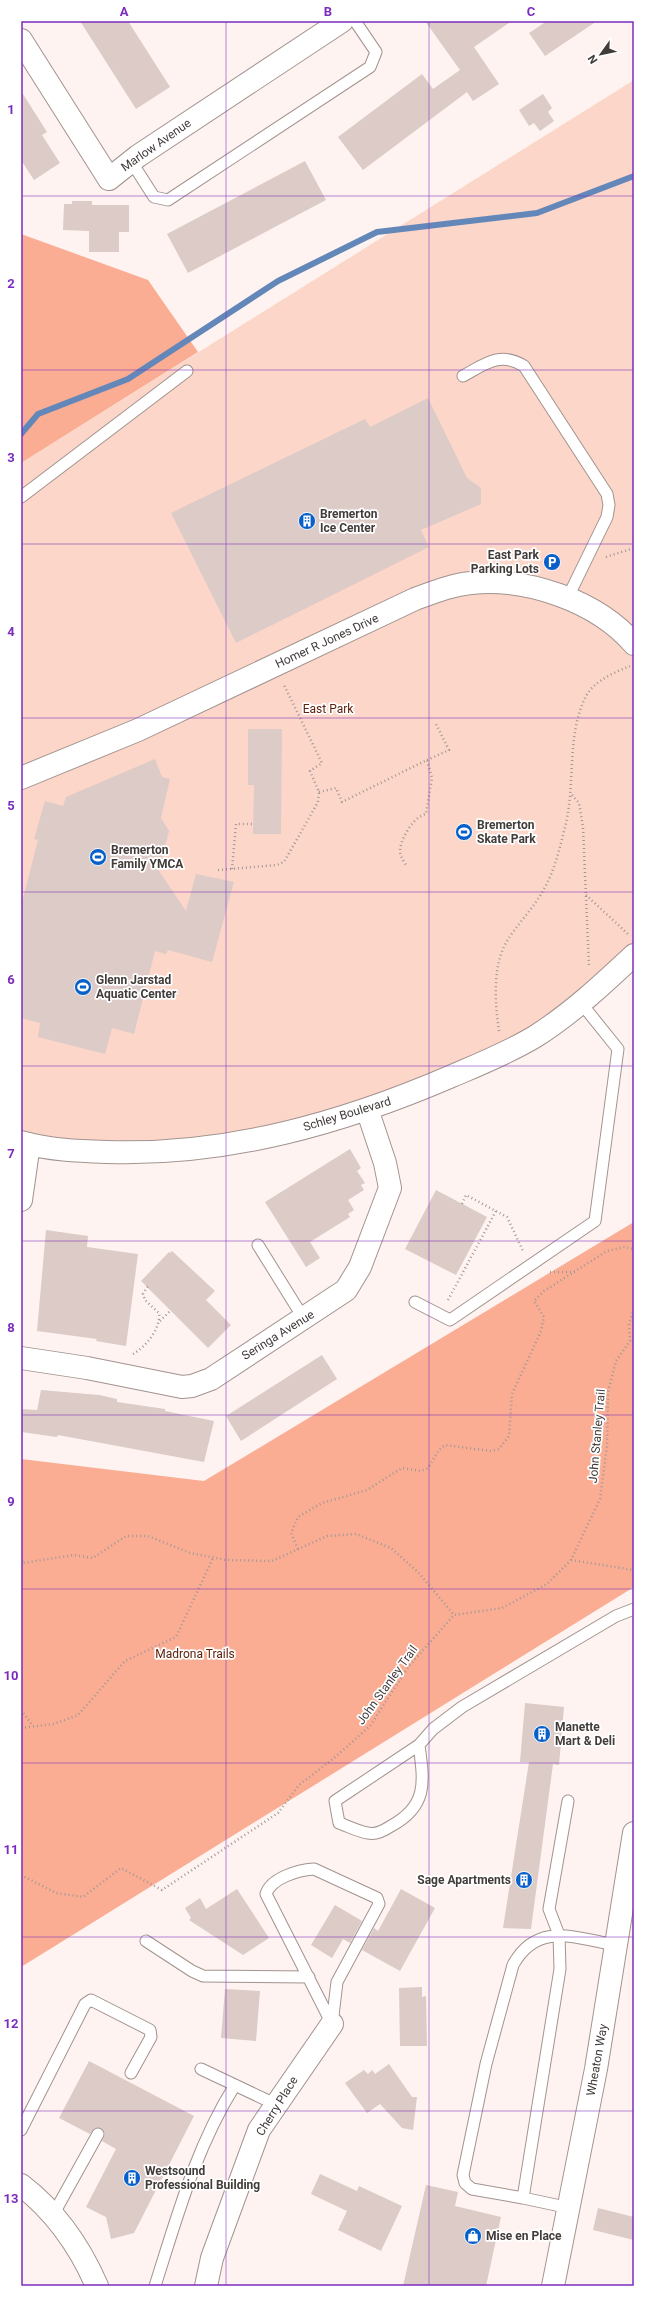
<svg xmlns="http://www.w3.org/2000/svg" width="655" height="2307" viewBox="0 0 655 2307" font-family="Roboto,sans-serif">
  <style>
    .green { fill: #fcd6c9 }
    .forest { fill: #faad93 }
    .lines { fill: none; stroke-linecap: round; stroke-linejoin: round }
    .stream { stroke: #6487ba; stroke-width: 6 }
    .building { fill: #dccbc6 }
    .lane-casing { stroke: #a2938e; stroke-width: 13 }
    .street-casing { stroke: #a2938e; stroke-width: 24 }
    .secondary-casing { stroke: #a2938e; stroke-width: 24 }
    .path { stroke: #a19896; stroke-width: 2.5; stroke-dasharray: 1 3; stroke-linecap: butt }
    .lane { stroke: #fff; stroke-width: 11 }
    .street { stroke: #fff; stroke-width: 22 }
    .secondary { stroke: #fff; stroke-width: 22 }
    .grid { fill: none; stroke: #7b2cbf; stroke-width: 1; stroke-opacity: 0.55 }
    .labels { text-anchor: middle; stroke-width: 3.5; stroke-linejoin: round; paint-order: stroke }
    .street-label { font-size: 12px; fill: #413b39; stroke: #fff }
    .poi-label { font-size: 12px; font-weight: bold; fill: #413b39; stroke: #fff; text-anchor: start }
    .park-label { font-size: 12px; fill: #5c210b; stroke: #fff }
    .neatline { fill: none; stroke: #7b2cbf; stroke-width: 1.5 }
    .grid-label { font-size: 13px; text-anchor: middle; font-weight: bold; fill: #7b2cbf }
  </style>
  <rect width="100%" height="100%" fill="#fef3f0"/>
  <path class="green" d="M634,80v875l-99,81 -292,107 -222,-1v-679z"/>
  <path class="forest" d="M21,234l127,46 50,72 -177,111z
    M634,1222v365l-613,380v-508l183,22z"/>
  <g class="lines">
    <path class="stream" d="M21,434l17,-20 90,-35 150,-98 99,-49 160,-19 97,-37"/>
  </g>
  <path class="building" d="M80,21h48l42,66 -34,22z
    M425,21h87l-38,26 25,37 -26,17 -6,-9 -104,78 -25,-33 84,-63 11,15 27,-19z
    M547,21h50l-52,35 -16,-23z
    M21,91l26,41 -5,3 18,28 -26,17 -13,-20z
    M543,94l9,14 -4,4 6,9 -14,10 -6,-8 -5,3 -10,-16z
    M305,161l21,39 -138,73 -21,-39z
    M72,201h20v4h37v27h-10v20h-30v-21l-26,-1 1,-26h8z
    M428,398l39,80 14,10v16l-60,26 8,17 -193,96 -65,-130 194,-94 5,8z
    M248,729h34l-1,105h-28l1,-49h-6z
    M155,759l7,18 8,2 -9,39 8,13 -10,40 27,40 10,-37 38,8 -22,80 -44,-12 -2,4 -11,-3 -21,83 -22,-6 -7,26 -67,-17 2,-14 -19,-5v-112l17,-66 -4,-1 11,-38 18,5 3,-9z
    M350,1149l11,19 -4,3 8,12 -4,2 3,5 -16,10 6,10 -6,4 2,3 -40,25 10,16 -14,9 -41,-65z
    M436,1190l51,27 -31,58 -51,-26z
    M46,1230l42,6 -1,11 51,7 -12,92 -30,-5 1,-2 -60,-8z
    M172,1251l43,40 -9,9 25,25 -23,23 -67,-67 28,-29 1,1z
    M322,1355l15,24 -96,62 -15,-25z
    M41,1390l58,5 18,4v3l48,7v2l49,10 -10,41 -146,-27 -1,2 -36,-5v-23l16,1z
    M525,1703l39,4 -5,58 -6,-1 -22,165 -28,-1 26,-166h-9z
    M237,1889l32,49 -26,17 -54,-35 2,-2 -6,-10 15,-10 6,11z
    M401,1889l34,19 -35,63 -38,-21 12,-22 4,3z
    M335,1905l27,16 -12,22 -7,-4 -11,19 -21,-13z
    M422,1987v10l4,-1 1,50h-27l-1,-58z
    M225,1989l35,2 -4,50 -35,-3z
    M89,2061l105,55 -60,117 -23,6 -5,-22 -20,-10 30,-58 -14,-8 3,-7 -4,-6h-6l-5,6 -31,-16z
    M389,2064l23,33h5l-4,33 -11,-2 -22,-24 -13,9 -22,-30 19,-13 4,4 4,-4 3,4z
    M320,2174l37,17 2,-5 43,20 -21,45 -43,-21 9,-19 -36,-17z
    M426,2185l32,7 -3,14 46,11 -15,69h-83z
    M598,2208l36,9v23l-41,-10z"/>
  <g class="lines">
    <g class="lane-casing">
      <path id="lane" d="M131,161l23,36 14,3 202,-133 6,-15 -21,-31
        M463,376c22,-12 37,-25 61,-10l83,128 2,11 -2,12 -40,82
        M21,497l166,-126
        M258,1245l46,74
        M415,1302l35,18 145,-99 23,-172 -37,-46
        M419,1745c5,37 9,61 -28,81 -6,4 -16,9 -23,7 -9,-1 -20,-7 -29,-10l-4,-22 84,-56 14,-16 29,-22 154,-91 18,-7
        M568,1801l-19,108 10,26 1,34 -37,229 47,10
        M314,1869l63,29 2,6 -42,78 -5,42 -66,-130c5,-16 32,-24 48,-25z
        M146,1941l46,30 11,5 106,1
        M201,2069l74,35
        M21,2130l64,-126 6,-4 59,30 1,7 -20,36
        M523,2198l-51,-9 -7,-6 -2,-8 23,-111 27,-99c24,-44 63,-27 102,-20
        M53,2215l45,-81
        M155,2286c22,-69 41,-139 80,-201"/>
    </g>
    <g class="street-casing">
      <path id="street" d="M21,40l88,139 29,-23 204,-135
        M21,778l117,-48 277,-131c19,-7 36,-14 56,-16 56,-6 126,18 163,61
        M21,1142c28,8 57,9 86,10 120,4 236,-29 345,-76 28,-12 58,-24 84,-40 36,-23 67,-52 98,-81
        M21,1200l8,-56
        M21,1358l66,10 95,19 10,-1 19,-7 135,-89 14,-23 30,-79 -5,-25 -18,-54
        M21,2185c34,26 59,62 76,101
        M206,2286l6,-28 47,-128 73,-106"/>
    </g>
    <g class="secondary-casing">
      <path id="secondary" d="M553,2286l43,-217 38,-236"/>
    </g>
    <path class="path" d="M606,557l28,-9
      M427,760l22,-10 -14,-28
      M319,792l17,-4 6,14 85,-42 5,18 -6,36c-12,2 -25,24 -26,36 0,6 3,10 6,15
      M572,795l7,8 4,24 6,139
      M232,869l4,-45h18
      M218,870l59,-5 7,-3 34,-60 1,-10 -9,-21 12,-8 -38,-78
      M586,895l42,39
      M499,1031c-4,-27 -7,-65 8,-90 11,-18 28,-34 38,-54 10,-18 15,-40 20,-60 11,-42 1,-92 21,-131 8,-15 29,-24 44,-30
      M462,1204l4,-9 41,22 16,34
      M550,1272h25
      M448,1300l48,-89
      M160,1321l11,-11
      M133,1354c13,-7 28,-26 26,-41l-14,-13 -2,-6 5,-8
      M298,1549l-7,-16 7,-16 24,-14 45,-13 35,-22 19,3 7,-3 11,-18 6,-5 46,6 8,-2 10,-13 3,-42 29,-63 3,-14 -10,-16 10,-10 63,-40 17,-4 10,2
      M21,1556l2,7 51,-8 19,3 33,-22h22l42,17 36,7 46,1 55,-25 29,-2 35,14 27,24 36,43
      M571,1560l63,10
      M21,1710l12,16
      M21,1728l33,-4 24,-9 47,-54 51,-24 37,-79
      M21,1875l35,18 27,4 38,-29 41,22 116,-77 21,-28 34,-26 37,-33 39,-60 45,-51 48,-7 45,-24 24,-24 29,-61 7,-53 1,-54 8,-31 14,-20 -1,-17 5,-16"/>
    <use href="#lane" class="lane"/>
    <use href="#street" class="street"/>
    <use href="#secondary" class="secondary"/>
  </g>
  <path class="grid" d="M226,21v2265M429,21v2265M21,196h613M21,370h613M21,544h613M21,718h613M21,892h613M21,1066h613M21,1241h613M21,1415h613M21,1589h613M21,1763h613M21,1937h613M21,2111h613"/>
  <defs>
    <g id="building-disc" transform="scale(0.9)"><circle r="9.5" fill="#075fc9" stroke="#fff"/><path d="M-4-6H4V6H1V3H-1V6H-4ZM-2.5-4.3h1.7v1.8h-1.7ZM.8-4.3h1.7v1.8H.8ZM-2.5-1h1.7V.8h-1.7ZM.8-1h1.7V.8H.8Z" fill="#fff"/></g>
    <g id="parking-disc" transform="scale(0.9)"><circle r="9.5" fill="#075fc9" stroke="#fff"/><path d="M-3.5-5.5H1a3.5 3.5 0 0 1 0 7H-1V5.5H-3.5ZM-1-3.4V-.6H.8a1.4 1.4 0 0 0 0-2.8Z" fill="#fff"/></g>
    <g id="stadium-disc" transform="scale(0.9)"><circle r="9.5" fill="#075fc9" stroke="#fff"/><path d="M0-5a6.5 5 0 1 0 0 10a6.5 5 0 1 0 0-10ZM-3.5-1.8h7v3.6h-7Z" fill="#fff"/></g>
    <g id="shop-disc" transform="scale(0.9)"><circle r="9.5" fill="#075fc9" stroke="#fff"/><path d="M-5-2.5h2.3a2.7 3.5 0 0 1 5.4 0H5L5.5 6h-11ZM-1.5-2.5h3a1.5 2.3 0 0 0-3 0Z" fill="#fff"/></g>
  </defs>
  <g fill-rule="evenodd">
    <use href="#building-disc" x="307" y="521"/>
    <use href="#parking-disc" x="552" y="562"/>
    <use href="#stadium-disc" x="464" y="832"/>
    <use href="#stadium-disc" x="98" y="857"/>
    <use href="#stadium-disc" x="83" y="987"/>
    <use href="#building-disc" x="542" y="1734"/>
    <use href="#building-disc" x="524" y="1880"/>
    <use href="#building-disc" x="132" y="2178"/>
    <use href="#shop-disc" x="473" y="2236"/>
  </g>
  <g class="labels">
    <g class="street-label">
      <text transform="translate(156 145) rotate(-35)" y="4">Marlow Avenue</text>
      <text transform="translate(327 641) rotate(-25)" y="4">Homer R Jones Drive</text>
      <text transform="translate(347 1114) rotate(-17)" y="4">Schley Boulevard</text>
      <text transform="translate(278 1335) rotate(-32)" y="4">Seringa Avenue</text>
      <text transform="translate(597 1436) rotate(-85)" y="4">John Stanley Trail</text>
      <text transform="translate(387 1685) rotate(-54)" y="4">John Stanley Trail</text>
      <text transform="translate(597 2060) rotate(-80)" y="4">Wheaton Way</text>
      <text transform="translate(277 2106) rotate(-58)" y="4">Cherry Place</text>
    </g>
    <g class="poi-label">
      <text x="320" y="518">Bremerton<tspan x="320" dy="14">Ice Center</tspan></text>
      <text x="539" y="559" text-anchor="end">East Park<tspan x="539" dy="14">Parking Lots</tspan></text>
      <text x="477" y="829">Bremerton<tspan x="477" dy="14">Skate Park</tspan></text>
      <text x="111" y="854">Bremerton<tspan x="111" dy="14">Family YMCA</tspan></text>
      <text x="96" y="984">Glenn Jarstad<tspan x="96" dy="14">Aquatic Center</tspan></text>
      <text x="555" y="1731">Manette<tspan x="555" dy="14">Mart &amp; Deli</tspan></text>
      <text x="511" y="1884" text-anchor="end">Sage Apartments</text>
      <text x="145" y="2175">Westsound<tspan x="145" dy="14">Professional Building</tspan></text>
      <text x="486" y="2240">Mise en Place</text>
    </g>
    <g class="park-label">
      <text x="328" y="713">East Park</text>
      <text x="195" y="1658">Madrona Trails</text>
    </g>
  </g>
  <rect width="655" height="2307" fill="none" stroke="#ffffff" stroke-width="44"/>
  <g transform="translate(601 54) rotate(237)" stroke="#ffffff" stroke-width="3" paint-order="stroke">
  <path d="M0-3L7 15L0 10L-7 15Z" fill="#413b39"/>
  <text y="-6" font-size="11" font-weight="bold" text-anchor="middle" fill="#413b39">N</text>
  </g>
  <rect x="22" y="22" width="611" height="2263" class="neatline"/>
  <g class="grid-label">
    <text x="124" y="16">A</text>
    <text x="328" y="16">B</text>
    <text x="531" y="16">C</text>
    <text x="11" y="114">1</text>
    <text x="11" y="288">2</text>
    <text x="11" y="462">3</text>
    <text x="11" y="636">4</text>
    <text x="11" y="810">5</text>
    <text x="11" y="984">6</text>
    <text x="11" y="1158">7</text>
    <text x="11" y="1332">8</text>
    <text x="11" y="1506">9</text>
    <text x="11" y="1680">10</text>
    <text x="11" y="1854">11</text>
    <text x="11" y="2028">12</text>
    <text x="11" y="2203">13</text>
  </g>
</svg>
